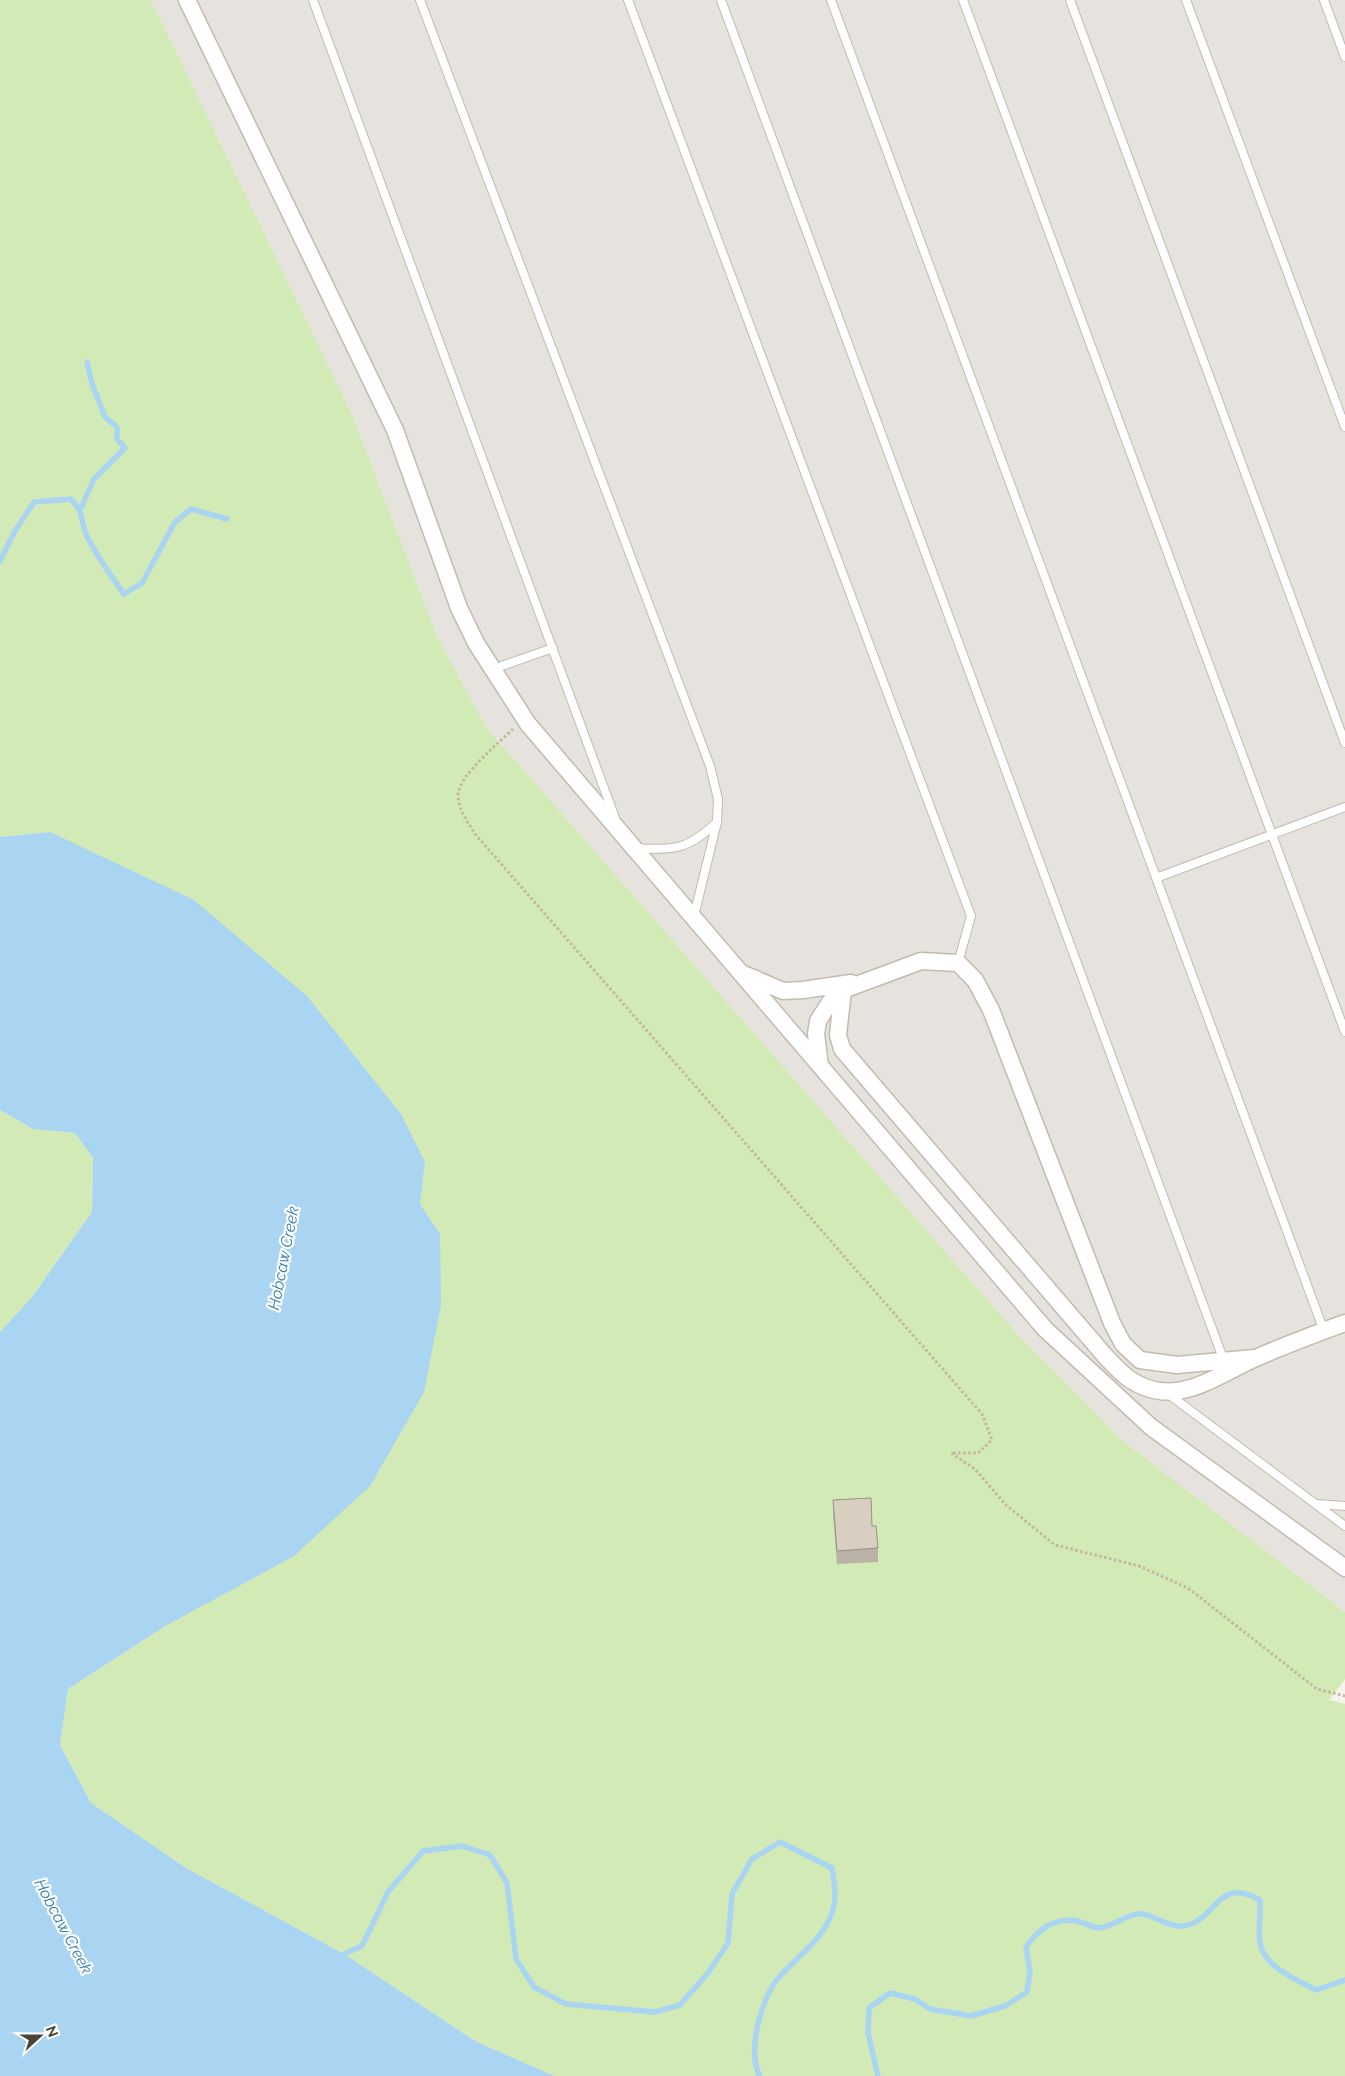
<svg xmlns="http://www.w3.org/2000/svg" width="1345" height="2076" viewBox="0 0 1345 2076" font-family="Raleway,sans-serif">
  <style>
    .industrial { fill: #e6e2dd }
    .green { fill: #d2eab5 }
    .water { fill: #a9d4f2 }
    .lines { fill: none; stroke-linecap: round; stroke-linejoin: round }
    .stream { stroke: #a9d4f2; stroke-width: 5.5 }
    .lane-casing { stroke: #c2bbae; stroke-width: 10 }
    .street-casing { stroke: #c2bbae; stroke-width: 19 }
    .path { stroke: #c4b79f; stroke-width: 3; stroke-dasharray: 2.5 2.5; stroke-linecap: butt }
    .lane { stroke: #fff; stroke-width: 8 }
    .street { stroke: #fff; stroke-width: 16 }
    .wall { fill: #bab2a6 }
    .building { fill: #d8cfc1; stroke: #979187 }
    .labels { text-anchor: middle; stroke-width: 4.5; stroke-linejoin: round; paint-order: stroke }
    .water-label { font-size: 16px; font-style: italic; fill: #2e7ab2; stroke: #fff }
  </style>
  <rect width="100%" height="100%" fill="#f6f3ec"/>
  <path class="industrial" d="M151,0h1194v1612l-222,-171 -104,-105 -532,-608 -50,-92 -85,-222z"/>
  <path class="green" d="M0,0h151l201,414 85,222 50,92 532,608 104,105 222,171v67l-16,21 16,4v372h-791l-79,-35 -131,-87 -158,-86 -95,-65 -31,-58 8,-56 99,-64 273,-391 -20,-30 5,-42 -375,-330 -50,5z
    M0,1110l33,19 42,4 18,25 -1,54 -60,85 -32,35z"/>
  <path class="water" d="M50,832l144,68 113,96 94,118 24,48 -5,42 20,30 1,71 -17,87 -54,94 -76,70 -127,69 -99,64 -8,56 31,58 95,65 158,86 131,87 79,35h-554v-744l32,-35 60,-85 1,-54 -18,-25 -42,-4 -33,-19v-273z"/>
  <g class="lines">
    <path class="stream" d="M81,508l13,-29 31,-31 -8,-9v-12l-12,-10 -13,-33 -5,-22
      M0,561l15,-30 19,-29 37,-3c13,13 9,20 15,35 10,22 25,41 38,60l18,-11 33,-61 16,-13 36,10
      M344,1954l18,-8 26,-54 35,-41 39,-5 28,9 17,28 9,76 18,28 32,17 89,8 25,-7 28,-32 20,-30 4,-49 20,-35 28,-17 52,26c3,18 6,35 -3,52 -11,23 -32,37 -48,55 -19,19 -35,77 -21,101
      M878,2076l-10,-43 1,-25 21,-15 25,6 15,10 41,7 34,-10 22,-14 3,-20 -4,-25c13,-18 28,-30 51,-26 7,1 15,7 22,7 14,-1 30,-16 44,-14 12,2 28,14 40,12 34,-4 33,-51 77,-26 1,13 -2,30 0,43 4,24 37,37 56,47l29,-10"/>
    <g class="lane-casing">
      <path id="lane" d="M313,0l302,818
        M420,0l290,766 8,33 -1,23 -23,94
        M628,0l343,916 -13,47
        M721,0l503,1361
        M831,0l493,1331
        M963,0l382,1032
        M1070,0l275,743
        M1186,0l159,427
        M1324,0l21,57
        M493,669l60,-21
        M635,848c39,3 54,1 82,-26
        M1156,878l189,-71
        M1167,1393l178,133
        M1316,1504l29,2"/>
    </g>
    <g class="street-casing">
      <path id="street" d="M187,0l208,430 64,178 17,35 52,81 517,605 106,98 194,141
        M746,975l37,16 20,-1 48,-7
        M843,990l-5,45 4,14 264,308c7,7 14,15 22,21 46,33 86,-2 128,-20 29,-13 59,-24 89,-35
        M820,1066l-4,-32 2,-13 12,-19 13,-12 78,-29 37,2 17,17 16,30 121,313 11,21 17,16 37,5 78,-7"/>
    </g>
    <path class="path" d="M513,729c-13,13 -55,47 -55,66 1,16 9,26 17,39l507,580 10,26 -14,13h-27l24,16 31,36 49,40 84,21 49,22 129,101 28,7"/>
    <use href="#lane" class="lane"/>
    <use href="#street" class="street"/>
  </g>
  <path class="wall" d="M833,1500l39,26 6,22v14l-41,2 -4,-50z"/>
  <path class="building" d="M871,1498l1,28h4l2,22 -41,3 -4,-51z"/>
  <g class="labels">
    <g class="water-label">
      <text transform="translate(283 1258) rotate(-79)" y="6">Hobcaw Creek</text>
      <text transform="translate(64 1926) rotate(62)" y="6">Hobcaw Creek</text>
    </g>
  </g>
  <g transform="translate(40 2036) rotate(69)" stroke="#ffffff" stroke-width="4" paint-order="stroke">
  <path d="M0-4L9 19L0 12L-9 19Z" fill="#4b4439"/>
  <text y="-8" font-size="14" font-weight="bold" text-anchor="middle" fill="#4b4439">N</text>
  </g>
</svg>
